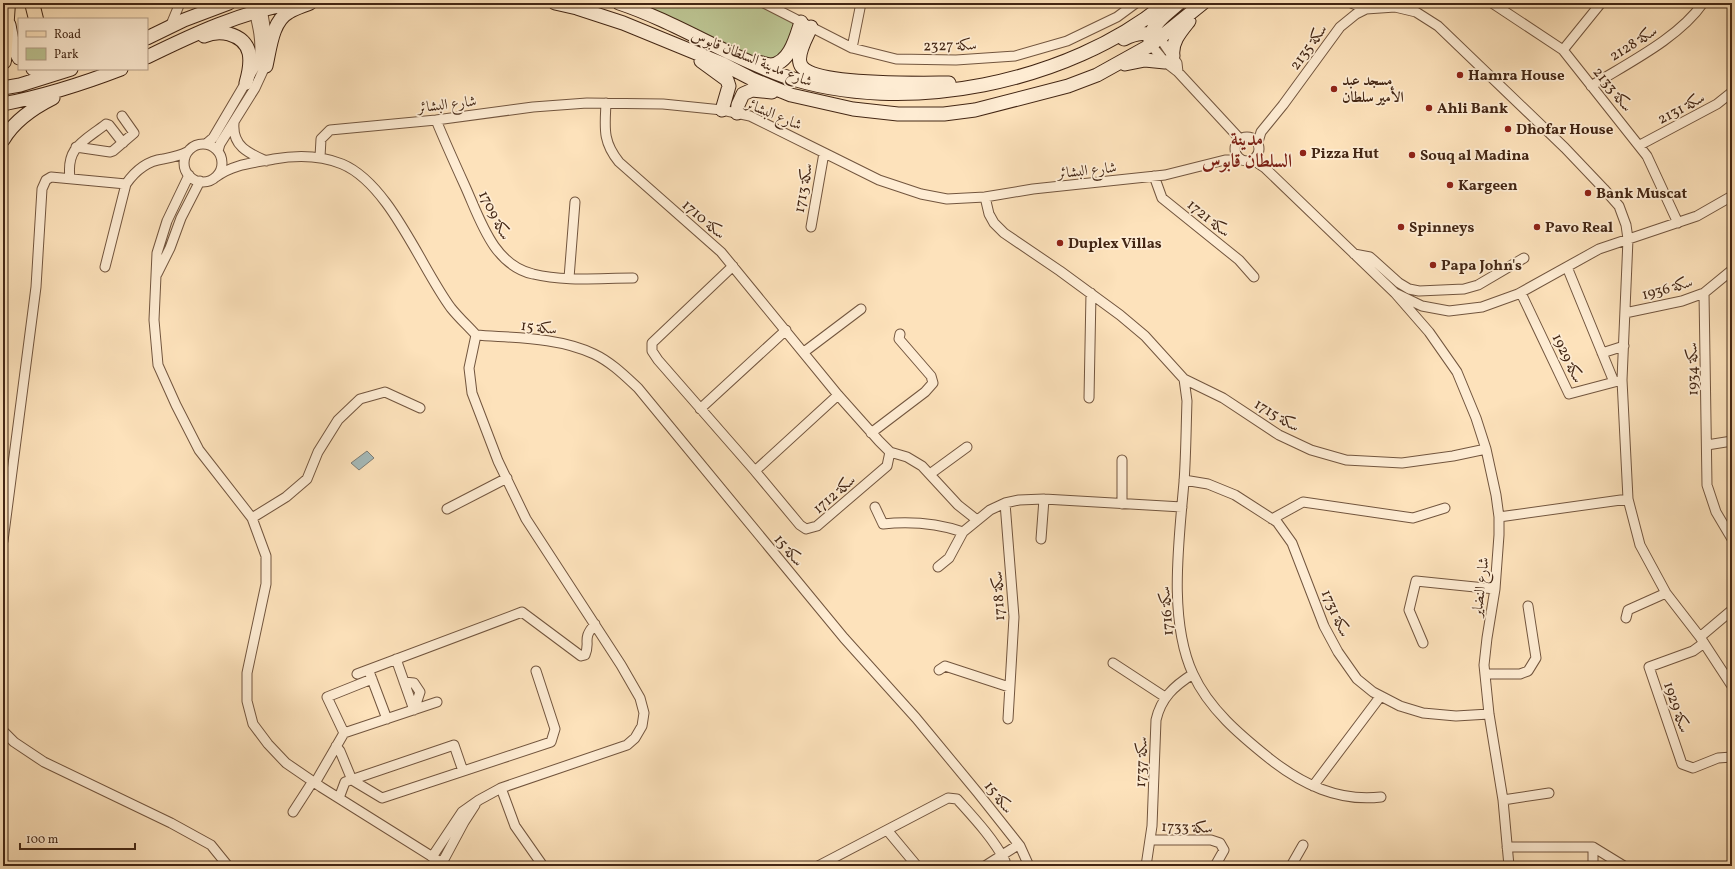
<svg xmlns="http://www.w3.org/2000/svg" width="1735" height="869" viewBox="0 0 1735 869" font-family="Vollkorn,Amiri,serif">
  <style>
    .green { fill: #bcc492; stroke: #807553 }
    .water { fill: #a5bbbb; stroke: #7e7f78 }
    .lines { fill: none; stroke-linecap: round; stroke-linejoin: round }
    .minor-casing { stroke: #72553e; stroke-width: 11 }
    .secondary-casing { stroke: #432614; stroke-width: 15 }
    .primary-casing { stroke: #432614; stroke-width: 16 }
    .motorway-casing { stroke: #432614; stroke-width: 18 }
    .minor { stroke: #feecd3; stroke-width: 9 }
    .secondary { stroke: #feecd3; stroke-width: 13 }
    .primary { stroke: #fde2bb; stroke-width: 14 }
    .motorway { stroke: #fde2bb; stroke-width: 16 }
    .poi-dot { fill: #8f2418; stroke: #feecd3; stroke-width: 1.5 }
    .labels { text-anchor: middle; stroke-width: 3.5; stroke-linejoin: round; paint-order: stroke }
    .street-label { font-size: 15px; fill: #432614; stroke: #feecd3 }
    .poi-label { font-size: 15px; font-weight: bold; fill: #432614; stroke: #feecd3; text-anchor: start }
    .district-label { font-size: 19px; font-weight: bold; fill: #7a1f14; stroke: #feecd3 }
  </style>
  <rect width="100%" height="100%" fill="#fde2bb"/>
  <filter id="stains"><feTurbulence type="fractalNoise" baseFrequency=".005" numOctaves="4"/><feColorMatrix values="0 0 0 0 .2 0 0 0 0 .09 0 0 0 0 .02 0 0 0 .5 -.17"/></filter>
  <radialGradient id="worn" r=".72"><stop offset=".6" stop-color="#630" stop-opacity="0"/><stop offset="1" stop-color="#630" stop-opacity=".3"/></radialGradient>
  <path class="green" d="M632,3h130l38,19 -19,38 -21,2z"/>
  <path class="water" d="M367,451l7,7 -15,12 -8,-7z"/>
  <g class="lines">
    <g class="minor-casing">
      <path id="minor" d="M261,3l7,40
        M764,3l88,45 44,11 60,1 59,-4 52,-15 50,-24 19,-14
        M1351,3l15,6
        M1492,3l71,47 84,106 31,67
        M170,27l10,-24
        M1160,38l17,25 1,9
        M1151,45l14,17 13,10 62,67
        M852,48l9,-45
        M1563,50l38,-47
        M1591,86c37,-23 88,-48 112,-83
        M606,103c-1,24 -4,38 13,59l102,90 117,143 41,46 11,11 17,5 15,9 36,39 19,15
        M436,120c9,22 19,44 29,66 15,33 28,79 68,88 32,8 67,4 100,4
        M234,123c-2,23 14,30 32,38
        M1235 149a12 12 0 1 1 24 0a12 12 0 1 1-24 0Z
        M1258,142l3,-10 22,-27 57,-78 16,-13 10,-5 29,-2 21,5 22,14 127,122 39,41 15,17 7,19 2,14 -6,141 6,119 12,46 26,48 34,44 32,49
        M206,144l7,-6 46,-78c3,-20 -2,-37 -7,-57
        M184 163a19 19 0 1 1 38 0a19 19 0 1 1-38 0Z
        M1640,145l77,-41 15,-12
        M76,147l34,5 3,-1 21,-18 -12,-17
        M218,151l2,-7 35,-56 12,-26
        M320,157l1,-18 9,-9 106,-10 97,-13 54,-4 76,1 59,6 28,6 129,64 42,14 26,5 38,-2 48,-8 132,-14 60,-15h17
        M1253,160l12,8 130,125 27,13 27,5 33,-4 36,-13 81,-45 98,-33 35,-20
        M189,175l-22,46 -10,32 -3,67 4,45 18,40 23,45 53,68 14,38v28l-19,89v28l6,23 15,20 18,19 35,24 126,79
        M1154,176l8,22 77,62 15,17
        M216,177c17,-13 38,-14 58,-18 23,-4 46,-4 68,5 48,20 79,104 109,144 8,10 17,18 25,27
        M70,178c-4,-31 13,-36 36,-54l3,1 14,18
        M985,197l4,17 5,9 10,10 56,38 60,44 25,21 39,43 39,19 56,37 32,15 35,10 56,3 51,-7 33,-7
        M811,227l13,-74
        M1354,254l16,3 29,26 10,6 10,2 45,-2 14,-4 46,-27
        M733,266l-81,77v8l6,9 97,111 45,54 6,4 11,-3 70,-60 3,-14
        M105,267l21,-83c9,-13 21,-23 37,-25 10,-2 16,-3 24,-7
        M1567,267l47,115
        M157,274l13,-26 11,-30 19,-37
        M569,278l6,-76
        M1395,293l34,39 28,40 19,46 10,31 10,46 3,22v18l-4,54 -8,49 -3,27 5,49 14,86 6,66
        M1521,293l48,101 53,-14
        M1704,293l3,192 9,27 16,27
        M1625,313l57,-12 22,-8 28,-23
        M476,335c39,3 82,2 118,19 17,8 31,22 44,34l206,250 72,80 62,75 42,53 9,20
        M804,352l57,-43
        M1602,353l22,-7
        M1184,379l3,22c-1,27 -1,54 -3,81 -5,59 -16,138 9,192 16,35 47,61 77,85 32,25 68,43 111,38
        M1089,398l2,-105
        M700,409l86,-79
        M871,433l54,-41 8,-9 -2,-7 -32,-37 1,-5
        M1707,445l25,-4
        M755,471l83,-76
        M930,474l37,-27
        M1184,480l24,4 27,11 42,27 15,21 32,83 14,26 19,27 16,13 27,14 23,7 33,3 33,-2
        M1005,503l9,114 -6,102
        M1122,504v-44
        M875,507l8,17c29,-3 53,-1 80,8
        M447,509l60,-31
        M1499,517l129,-18
        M252,518l34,-21 21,-18 11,-27 20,-32 22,-21 25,-7 35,16
        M1272,519l31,-17 110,16 32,-10
        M1041,539l3,-40
        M3,541l33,-254 6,-98 4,-9 5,-3 75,7
        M938,567l11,-9 14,-26 27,-22 15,-7 14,-3 25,-1 138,8
        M1626,618l2,-8 38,-17
        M1700,637l32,-27
        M1423,643l-14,-33 7,-29 79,8
        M1704,643l-11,8 -44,16 33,97 11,4 25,-10 14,-1
        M396,659l18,51 6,-18 -6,-9 -10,-1
        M1113,663l52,34
        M939,670l6,-4 64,21
        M357,674l165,-62 59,44 4,-1c6,-14 -4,-15 10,-31
        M370,674l17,45
        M1485,674h35l8,-3 8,-13 -8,-52
        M3,731l11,11 30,20 127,61 40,22 17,21
        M344,733l-17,-36 45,-18
        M336,746l4,5 12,29 30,18 169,-56 4,-13 -19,-58
        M315,783l29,-50 93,-31
        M1313,786l67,-89
        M501,788l14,38 28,40
        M339,798l6,-16 109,-37 9,26
        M1503,800l46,-7
        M293,812l20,-31
        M887,830l30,36
        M1150,840h61l9,3 4,7 -9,16
        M1507,847h86l31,19
        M1593,847v19
        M432,857l30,-45 17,-12 22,-12 126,-43 8,-7 7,-12 2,-13 -4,-15 -19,-33 -95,-146 -28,-58 -26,-68 -3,-25 7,-33
        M442,863l22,-41 11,-17
        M818,866l130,-68 9,1c17,19 36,39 48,62
        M985,866l33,-21
        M1146,866l6,-40 4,-106c5,-22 18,-34 37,-46
        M1291,866l12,-21"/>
    </g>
    <g class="secondary-casing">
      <path id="secondary" d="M555,3l22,5 46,15 100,41 29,15 39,16 62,14 45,5h46l31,-4 93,-24 29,-11 54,-30 52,-42
        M619,3c57,19 108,53 165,73 120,41 285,7 382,-73
        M9,25l4,21 6,12
        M811,27c-4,10 -17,30 -9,40 17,19 121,16 147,16
        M204,36c7,-3 17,-4 25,-2 25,7 23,28 17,49
        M147,38l37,-18 45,-17
        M1124,39c12,-6 23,-8 36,-1
        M1150,42c-1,-17 18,-29 29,-39
        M1173,56c-2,-14 8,-25 16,-35
        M147,57c47,-23 94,-45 146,-54
        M701,61l26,19 2,6 -7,24
        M758,62c4,1 9,3 13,3 19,-2 25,-28 30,-43
        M1125,64l20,-4 20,2
        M266,66c4,-17 6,-45 23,-54 7,-4 14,-6 21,-9
        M33,69l14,3 7,-1
        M3,88l17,-3 51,-16
        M3,104c41,-8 79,-20 118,-35
        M737,113l1,-8 5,-11 9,-4 20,2
        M3,140c11,-19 30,-32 50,-42"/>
    </g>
    <g class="primary-casing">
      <path id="primary" d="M32,3l4,16"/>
    </g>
    <g class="motorway-casing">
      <path id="motorway" d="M3,61l4,-58"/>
    </g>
    <use href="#minor" class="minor"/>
    <use href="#secondary" class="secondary"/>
    <use href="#primary" class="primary"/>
    <use href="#motorway" class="motorway"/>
  </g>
  <g class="poi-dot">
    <circle cx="1460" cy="75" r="4"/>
    <circle cx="1334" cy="89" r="4"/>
    <circle cx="1429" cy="108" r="4"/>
    <circle cx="1508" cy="129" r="4"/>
    <circle cx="1303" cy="153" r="4"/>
    <circle cx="1412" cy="155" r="4"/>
    <circle cx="1450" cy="185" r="4"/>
    <circle cx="1588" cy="193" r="4"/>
    <circle cx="1401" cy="227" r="4"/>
    <circle cx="1537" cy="227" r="4"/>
    <circle cx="1060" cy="243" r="4"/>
    <circle cx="1433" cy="265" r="4"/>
  </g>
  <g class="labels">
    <g class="street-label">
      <text transform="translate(1633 43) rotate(-32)" y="5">سكة 2128</text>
      <text transform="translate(950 45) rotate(-1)" y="5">سكة 2327</text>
      <text transform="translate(1308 47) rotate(-54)" y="5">سكة 2135</text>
      <text transform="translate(752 58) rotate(22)" y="5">شارع مدينة السلطان قابوس</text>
      <text transform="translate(1613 89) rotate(51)" y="5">سكة 2133</text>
      <text transform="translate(447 104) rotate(-7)" y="5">شارع البشائر</text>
      <text transform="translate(1681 108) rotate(-28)" y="5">سكة 2131</text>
      <text transform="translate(774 114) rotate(23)" y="5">شارع البشائر</text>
      <text transform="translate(1087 170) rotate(-6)" y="5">شارع البشائر</text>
      <text transform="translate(803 188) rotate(-80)" y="5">سكة 1713</text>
      <text transform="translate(495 215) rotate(63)" y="5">سكة 1709</text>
      <text transform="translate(1209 218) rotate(39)" y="5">سكة 1721</text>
      <text transform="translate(704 219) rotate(41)" y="5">سكة 1710</text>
      <text transform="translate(1667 288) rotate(-15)" y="5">سكة 1936</text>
      <text transform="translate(539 327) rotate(7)" y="5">سكة 15</text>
      <text transform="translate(1568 358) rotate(64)" y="5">سكة 1929</text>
      <text transform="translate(1692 369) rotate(-91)" y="5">سكة 1934</text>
      <text transform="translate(1277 415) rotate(31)" y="5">سكة 1715</text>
      <text transform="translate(834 494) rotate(-41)" y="5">سكة 1712</text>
      <text transform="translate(789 550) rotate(50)" y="5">سكة 15</text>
      <text transform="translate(1480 587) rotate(-83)" y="5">شارع النضاير</text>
      <text transform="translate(998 596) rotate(-93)" y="5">سكة 1718</text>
      <text transform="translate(1166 611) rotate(-94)" y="5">سكة 1716</text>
      <text transform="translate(1336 613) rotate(66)" y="5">سكة 1731</text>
      <text transform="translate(1677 707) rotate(71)" y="5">سكة 1929</text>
      <text transform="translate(1141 762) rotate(-88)" y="5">سكة 1737</text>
      <text transform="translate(999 797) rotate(52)" y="5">سكة 15</text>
      <text transform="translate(1187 827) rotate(2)" y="5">سكة 1733</text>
    </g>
    <g class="poi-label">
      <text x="1468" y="80">Hamra House</text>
      <text x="1342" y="85">مسجد عبد<tspan x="1342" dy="17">الأمير سلطان</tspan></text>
      <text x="1437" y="113">Ahli Bank</text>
      <text x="1516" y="134">Dhofar House</text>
      <text x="1311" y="158">Pizza Hut</text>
      <text x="1420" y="160">Souq al Madina</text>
      <text x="1458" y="190">Kargeen</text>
      <text x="1596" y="198">Bank Muscat</text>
      <text x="1409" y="232">Spinneys</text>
      <text x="1545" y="232">Pavo Real</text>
      <text x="1068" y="248">Duplex Villas</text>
      <text x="1441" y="270">Papa John's</text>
    </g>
    <g class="district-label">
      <text x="1247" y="145">مدينة<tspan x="1247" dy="22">السلطان قابوس</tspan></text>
    </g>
  </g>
  <rect width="1735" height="869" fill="none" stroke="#fde2bb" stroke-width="16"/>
  <rect x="4" y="4" width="1727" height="861" fill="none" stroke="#432614" stroke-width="2"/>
  <rect x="8" y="8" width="1719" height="853" fill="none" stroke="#432614"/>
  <rect x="18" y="18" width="130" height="52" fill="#feecd3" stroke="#b39d87"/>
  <rect x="26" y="31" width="20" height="6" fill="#fde2bb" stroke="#b39d87"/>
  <text x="54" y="38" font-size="12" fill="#432614">Road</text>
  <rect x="26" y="48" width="20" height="12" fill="#bcc492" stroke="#b39d87"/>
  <text x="54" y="58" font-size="12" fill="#432614">Park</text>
  <path d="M20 843v6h115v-6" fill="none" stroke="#432614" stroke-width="2"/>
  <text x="26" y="843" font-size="12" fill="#432614" stroke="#feecd3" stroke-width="3" paint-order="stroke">100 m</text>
  <rect width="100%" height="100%" filter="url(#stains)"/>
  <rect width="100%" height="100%" fill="url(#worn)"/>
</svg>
